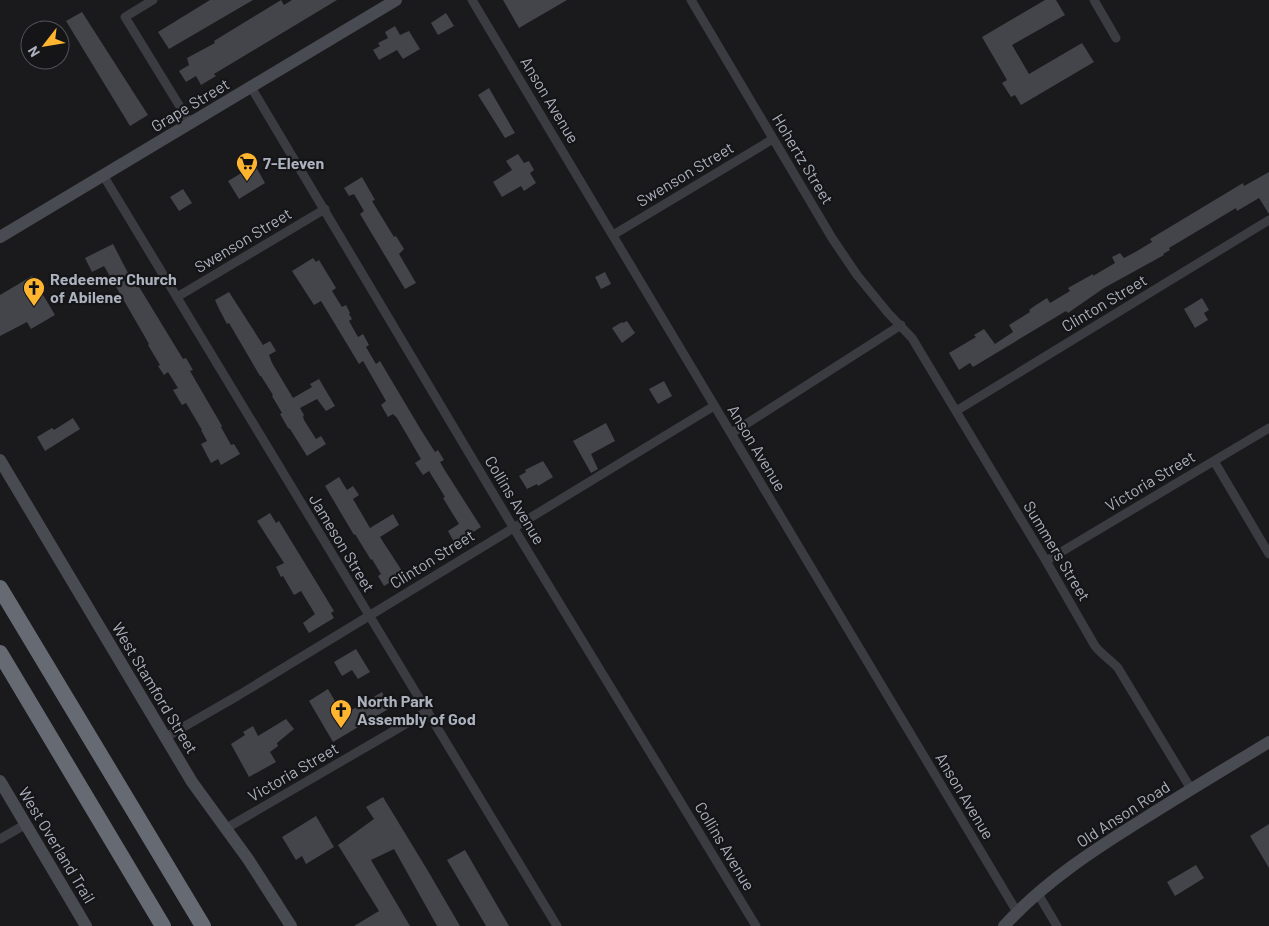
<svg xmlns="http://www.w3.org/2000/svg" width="1269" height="926" viewBox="0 0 1269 926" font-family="Barlow,sans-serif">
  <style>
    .building { fill: #44454a }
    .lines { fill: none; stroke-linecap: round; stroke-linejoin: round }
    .street { stroke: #3a3c42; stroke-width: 9 }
    .secondary { stroke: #484b52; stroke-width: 12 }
    .highway { stroke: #666a73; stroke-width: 16 }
    .labels { text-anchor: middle; stroke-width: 4.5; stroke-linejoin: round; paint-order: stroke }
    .street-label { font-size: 16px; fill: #abb1bd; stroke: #151518 }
    .poi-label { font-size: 16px; font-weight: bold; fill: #abb1bd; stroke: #151518; text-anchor: start }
  </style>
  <rect width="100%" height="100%" fill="#1a1a1d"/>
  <path class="building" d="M210,0h43l-84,49 -11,-17z
    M281,0l3,5 8,-5h45l-123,74 2,2 -15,9 -5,-9 -10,6 -7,-11 10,-6 -2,-7 28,-15 -1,-2z
    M503,0h64l-48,28z
    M1045,0h11l9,15 -53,30 17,29 53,-31 12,19 -73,43 -6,-10 -4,2 -9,-14 5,-3 -25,-43z
    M82,12l66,103 -18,11 -64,-105z
    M446,13l8,13 -16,9 -7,-12z
    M395,26l5,9 9,-4 11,18 -17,10 -6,-9 -18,10 -6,-10 7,-4 -2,-3 10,-5 -3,-6z
    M489,88l26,45 -10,5 -27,-43z
    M518,154l6,9 5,-2 5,9 -4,3 6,10 -12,8 -3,-5 -19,11 -9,-15 19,-12 -6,-9z
    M255,165l10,18 -26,16 -11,-18z
    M1269,172v42l-10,-16 -22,13 -1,-3 -67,40 1,2 -7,4 1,1 -60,33 -36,25 -2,-2 -93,56 -3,-4 -11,7 -10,-17 27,-16 -2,-2 10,-6 11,15 18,-12 -4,-7 21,-13 -1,-2 7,-5 11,-7 3,5 20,-12 -2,-3 25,-14v2l22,-13 -3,-6 8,-4 4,5 13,-7 15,-9 -2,-3 93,-56 1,3z
    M362,177l13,23 -3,1 22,36 2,-1 8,13 -5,5 17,29 -11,6 -45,-75 4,-3 -10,-17 -5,2 -5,-8z
    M183,189l9,14 -13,8 -9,-14z
    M113,244l15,29 2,-1 53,87 3,-1 7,12 -3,1 32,55 -1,1 10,18 3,-1 6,10 -19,11 -3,-6 -7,4 -10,-19 6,-3 -6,-11h1l-16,-27 -4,2 -9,-15 5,-2 -10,-16 -4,3 -6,-9 2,-1 -12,-20 1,-1 -45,-78 -12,6 -7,-14z
    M313,258l3,4 3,-2 17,28 -4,3 10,16 4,-2 4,8 -1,1 3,5 -3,2 9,16 5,-3 6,11 -3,2 10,17 4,-3 41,69 14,22 3,-2 6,10 -4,2 4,7 37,58 -14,9 -1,-1 -12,7 -6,-11 11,-7 -16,-26 2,-1 -16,-26 -6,4 -8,-12 6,-4 -24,-41 -4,-4 -5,3 -7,-12 5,-4 -23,-40 -4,3 -38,-63 -7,4 -22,-34z
    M605,272l6,12 -10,5 -6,-12z
    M32,276l23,39 -24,14 -4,-7 -27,14v-41z
    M229,292l34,53 7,-4 6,10 -7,4 3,8 21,35 19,-11 -2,-3 9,-5 16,27 -9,5 -9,-12 -17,9 4,7 -1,1 1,4 12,19 5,-3 5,8 -19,12 -17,-27 -2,-1 -8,-14 2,-1 -10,-17 1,-1 -12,-19h-1l-31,-53 -2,1 -8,-15 -4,-9z
    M1202,298l7,12 -5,3 4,7 -13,8 -11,-19z
    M627,321l8,12 -13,10 -10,-15 10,-6 1,1z
    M664,381l8,15 -14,8 -9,-15z
    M73,418l7,11 -35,22 -8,-14 15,-9 2,2z
    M606,423l9,18 -24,13 7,15 -7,4 -18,-32z
    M543,461l10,16 -15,9 -1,-2 -10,5 -8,-13 7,-4 -1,-2z
    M339,477l8,13 6,-4 6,9 -6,4 17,29 23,-14 6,11 -19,12 24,37 -20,12 -6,-10 3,-2 -9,-15 -1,1 -16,-26 -1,1 -29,-49z
    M270,513l6,10 3,-2 55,90 -3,2 3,5 -25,15 -6,-10 12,-9 -14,-23 -7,4 -11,-19 -2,1 -5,-10 8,-4 -27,-42z
    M356,649l14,23 -12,7 -6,-9 -10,6 -8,-14z
    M328,689l15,26 39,-23 8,16 -57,34 -24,-41z
    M286,719l8,10 -17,14 1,3 -8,6 6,10 -27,15 -18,-33 14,-9 -2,-3 10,-6 5,10z
    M383,797l45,74 32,55h-23l-43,-77 -23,11 39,66h-56l25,-15 -41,-66 36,-26 -8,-12z
    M316,816l18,31 -28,17 -4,-8 -6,4 -14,-23z
    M1269,824v44l-19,-32z
    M465,850l44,76h-23l-39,-66z
    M1196,865l8,13 -29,18 -8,-14z"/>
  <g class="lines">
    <path class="street" d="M153,0l-28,17 65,106
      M472,0l545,912
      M691,0l141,238 25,37 31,38 24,25 134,223 49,85c7,9 16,14 23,22l73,121
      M1094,0l22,38
      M251,87l262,440 243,399
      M103,175l454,751
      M613,235l160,-96
      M177,297l148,-88
      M956,411l313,-191
      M732,433l169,-108
      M1214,461l55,93
      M1046,561l223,-133
      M166,737l73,-42 475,-289
      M225,829l203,-118
      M0,839l26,-15
      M1038,894l19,32"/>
    <path class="secondary" d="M0,237l396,-237
      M0,460l192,322 56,77 43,67
      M0,781l86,145
      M1004,926c40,-44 91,-77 141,-108 41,-26 83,-51 124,-76"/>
    <path class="highway" d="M0,588l203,338
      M0,653l163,273"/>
  </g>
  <defs>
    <g id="supermarket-pin" transform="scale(1.125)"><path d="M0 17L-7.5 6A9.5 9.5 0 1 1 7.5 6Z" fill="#ffb52f" stroke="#151518"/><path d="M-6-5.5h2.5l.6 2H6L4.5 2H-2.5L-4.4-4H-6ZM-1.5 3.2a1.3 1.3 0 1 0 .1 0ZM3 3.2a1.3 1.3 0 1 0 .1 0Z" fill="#111"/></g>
    <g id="church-pin" transform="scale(1.125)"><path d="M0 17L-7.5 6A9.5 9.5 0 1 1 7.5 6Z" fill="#ffb52f" stroke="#151518"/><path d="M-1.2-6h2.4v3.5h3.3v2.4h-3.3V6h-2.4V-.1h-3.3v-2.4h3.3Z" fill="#111"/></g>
  </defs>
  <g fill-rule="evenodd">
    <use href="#supermarket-pin" x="247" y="163"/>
    <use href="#church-pin" x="34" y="288"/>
    <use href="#church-pin" x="341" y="710"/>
  </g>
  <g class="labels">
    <g class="street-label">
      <text transform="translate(550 100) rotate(59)" y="6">Anson Avenue</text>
      <text transform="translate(190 105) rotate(-31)" y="6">Grape Street</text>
      <text transform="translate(803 159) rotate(59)" y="6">Hohertz Street</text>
      <text transform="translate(685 174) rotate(-31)" y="6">Swenson Street</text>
      <text transform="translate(243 240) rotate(-31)" y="6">Swenson Street</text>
      <text transform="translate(1104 303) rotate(-31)" y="6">Clinton Street</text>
      <text transform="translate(757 448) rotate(59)" y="6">Anson Avenue</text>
      <text transform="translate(1150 481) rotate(-31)" y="6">Victoria Street</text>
      <text transform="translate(515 500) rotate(59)" y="6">Collins Avenue</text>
      <text transform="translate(342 543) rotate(59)" y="6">Jameson Street</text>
      <text transform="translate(1057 551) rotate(59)" y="6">Summers Street</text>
      <text transform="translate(432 559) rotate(-32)" y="6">Clinton Street</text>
      <text transform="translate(155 688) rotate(59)" y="6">West Stamford Street</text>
      <text transform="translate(293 772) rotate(-30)" y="6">Victoria Street</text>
      <text transform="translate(965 796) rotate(59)" y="6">Anson Avenue</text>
      <text transform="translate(1123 814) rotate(-33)" y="6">Old Anson Road</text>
      <text transform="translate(57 845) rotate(59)" y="6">West Overland Trail</text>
      <text transform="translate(725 846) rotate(59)" y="6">Collins Avenue</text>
    </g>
    <g class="poi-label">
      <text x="263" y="169">7-Eleven</text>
      <text x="50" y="285">Redeemer Church<tspan x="50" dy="18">of Abilene</tspan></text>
      <text x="357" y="707">North Park<tspan x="357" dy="18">Assembly of God</tspan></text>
    </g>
  </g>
  <g transform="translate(45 45) rotate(239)"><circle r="24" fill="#151518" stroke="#51535a"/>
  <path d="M0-4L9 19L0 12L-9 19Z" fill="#ffb52f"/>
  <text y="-8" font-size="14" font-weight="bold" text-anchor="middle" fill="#abb1bd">N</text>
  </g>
</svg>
